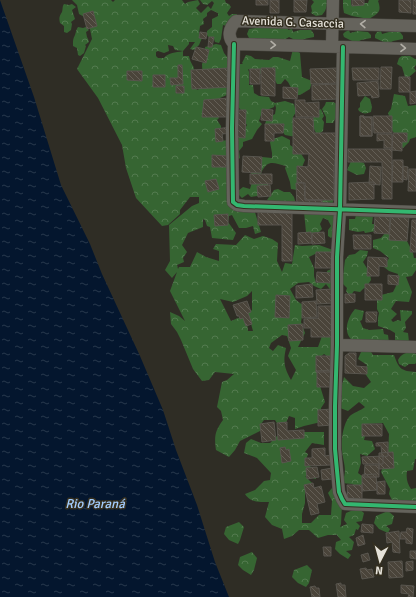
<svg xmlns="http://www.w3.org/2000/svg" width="416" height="597" viewBox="0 0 416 597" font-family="Signika,sans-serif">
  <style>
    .forest { fill: url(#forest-crowns); fill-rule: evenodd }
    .water { fill: url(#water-ripples) }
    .building { fill: url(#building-back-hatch); stroke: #58554e }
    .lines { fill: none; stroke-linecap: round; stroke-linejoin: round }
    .minor-casing { stroke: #4c4a43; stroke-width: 13 }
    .minor { stroke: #65635c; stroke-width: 12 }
    .cycleway-casing { stroke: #342f20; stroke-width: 6 }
    .cycleway { stroke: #33b770; stroke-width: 4 }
    .oneway { stroke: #b2afa7 }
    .labels { text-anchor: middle; stroke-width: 3; stroke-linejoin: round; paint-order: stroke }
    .street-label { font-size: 12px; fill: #e5e2d9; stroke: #342f20 }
    .water-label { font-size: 13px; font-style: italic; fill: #a4ceff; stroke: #342f20 }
  </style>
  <defs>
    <pattern id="forest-crowns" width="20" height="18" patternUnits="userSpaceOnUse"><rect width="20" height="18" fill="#366532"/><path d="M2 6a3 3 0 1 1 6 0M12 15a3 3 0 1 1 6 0" fill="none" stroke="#537b4f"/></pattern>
    <pattern id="water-ripples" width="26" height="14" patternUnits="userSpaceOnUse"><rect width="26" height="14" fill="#04162e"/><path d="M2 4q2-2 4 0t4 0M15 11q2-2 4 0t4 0" fill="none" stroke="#28384c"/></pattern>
    <pattern id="building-back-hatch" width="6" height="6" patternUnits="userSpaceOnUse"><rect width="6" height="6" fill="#4a443a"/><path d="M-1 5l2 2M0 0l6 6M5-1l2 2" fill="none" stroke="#645f56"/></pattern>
  </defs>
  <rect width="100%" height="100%" fill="#2f2d25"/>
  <path class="forest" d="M72,0h39l2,2 2,-2h67l3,4 3,-2 10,-2 2,4 -4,4 5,5 7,-7 3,3 3,-6 -2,-2 -5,4 -4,-1 -3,-4h25l1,3 3,1 2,3 -4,6 2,3 3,-2h5l-1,5 -10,7 -3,-1 -2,14 -2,4 -4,-1 -1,-3h-4l-3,-4v-4l5,-4v-8l6,-3v-3l-7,-3 -4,3v3l-4,3 1,5 -4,2 -1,8 3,4 -3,7 -5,5 -4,-1 5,-7h-6v2l-6,7 -8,-1 -2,-4 -5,-1 1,6 -5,2 -6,-2 -2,1v4l2,2h6c5,-6 11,-5 19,-7v5h6c1,5 2,6 4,10 3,6 0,15 -1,21l6,3 5,-7 -1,-19 4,-9 -1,-8 11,-3 5,1 3,8 4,5 -1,8 6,-1 -7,4h-14l-1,16 16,-2 2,11 -9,4v5l-4,10 3,5 -2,2 4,6v5l-3,10 12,-1 11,-5 6,-10 -7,-9 1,-6 -3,-3 2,-43h3l-1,-1 4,-8 5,1 4,3 14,1 4,-3h5l12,4 3,-12 7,4 2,24 10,4 -2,8 -10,6h-5l-7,-13 -3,-3 -4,5h-4l-5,-10 -5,-1 -9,1 -10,-5 1,3v13h4l1,8 5,3 10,1 2,4 4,2 10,-2 9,3 2,8 -3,5 3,20 -11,-2 -8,-10 -7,1 -5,-2 2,-6 8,-4 1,-6 -1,-4 -1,3 -12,5 -3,9 3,3 -5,6 -5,9 -9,3v4l-4,5 1,7 -3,2 -10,36 27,13 7,23 -6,2 -2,-8 -7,2h-7l-7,-13 -3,1 -1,6 8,11 -3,7 -21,-2 -2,-11 -3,-1 -2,-6 -2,-1v8l-15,6 -6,12 5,7 -4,6 1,4 -7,3 1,4 1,-2h11l7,-15 9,5 13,4v-10l-6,-2 3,-5 20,1 9,-10 9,4 9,-3 9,3 6,4 -1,18 5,11 3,-9 7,1 3,-19 7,1 17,-1 25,9 -7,3 -20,-4 -8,4 5,11v8l2,7 11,-4v-8l10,-5 -5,26 -6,-8 -5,5 -7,-3 -5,-4 -11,1 -8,6 6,11 8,6 -3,16 4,11 -7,14h20l4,-11 11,-2 4,11 -7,13 -6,-4 -7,5 3,27 5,16 -4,6v14l-17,4 -9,3v-11l-6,-2 -4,9h-7l-3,-5h-11l-3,4 -1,7 -20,10 -5,9 -6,7 -13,-7c-2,-14 -1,-19 7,-30l-2,-9 -4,-4 5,-25 5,-2 7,-6 -19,-2 -6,8 -7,1 -9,-12 -12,-29 -4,-8 -6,-8 -1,-12 9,4 6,5 -15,-30 7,-19 -5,6 -7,-8 5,-9 -1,-36 23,-19 7,-3v-6h-9l-10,13v4l-12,11 -6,1 -26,-28 -10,-30 -4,-23 -24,-47 -21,-29 15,-30 -4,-20 -9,-5 -2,-9zM252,291v19l-4,3 5,18h-5l-1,-9 -4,-6 -12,5 -11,-22 13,3 14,-6zM282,335l5,1 4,12 -3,8 8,14 -5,10c-7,-13 -8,-18 -5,-32l-8,-3 -5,6 -4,-3 2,-5z
    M312,0h17l-4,11 -3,4 -6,1 -5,-3 1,-2 -1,-5 3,-4z
    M343,0h8v5l3,-2h14l1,-3h10l-1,1c4,11 0,12 -9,18l-17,-3 -8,-3 -1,-6z
    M64,4l5,1 3,-1 4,3 -4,3 3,9 -4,3 1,2 -1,6 -4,3 -3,-1v-6l-4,-3c-1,-5 -1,-6 2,-11 1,-3 0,-5 2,-8z
    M257,25l31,3v2l4,-1 1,3 7,-2h11l3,4v3l-10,2 -5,3 -10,-5 -5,3 -24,1 -2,-3h-9l-2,-4 2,-5 7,-1z
    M78,27l5,1 3,-1 3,3 -3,2 1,5 1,2 1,3 -4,3 1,1 -2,7 -4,3 -2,-1 -1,-7 -4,-2c0,-6 0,-7 2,-11 1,-3 1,-5 3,-8z
    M349,30l1,3 8,-2 10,1 3,3v3l-10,2 -5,3 -12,-6 -1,-3 2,-2z
    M381,31l1,3 7,-2h11l3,4v3l-10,2 -5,3 -13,-6v-3l2,-3z
    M402,56h8l5,3h1v6l-1,1 -1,2 2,3 -7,6h-4l-3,-10 -5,-3 2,-6z
    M394,94l11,2 3,10 8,-1v32l-6,2 -1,3 -6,6 -7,-6 2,-4 -7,-9 -1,-10 -2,-6 3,-4z
    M365,96l5,3 2,8 -1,5c-5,2 -8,2 -12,-1l-1,-2 2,-2v-4z
    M326,102h7l4,2 4,8 -6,7 -2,4h-7v-6l-4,-8 3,-4z
    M321,109l3,7 -2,3 2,3 -1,9 -6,4 -4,-8 -2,-6 6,-10z
    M282,136l8,4v5l10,7 5,8 -3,7 1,12 -6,11 -6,-1 -1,-7 -5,-14 1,-2c-13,-3 -18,-7 -25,7l7,11 -2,10c-5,2 -9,2 -15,3l-3,-3 -6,4 -3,-3 -1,-4 5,-4 7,2 2,-7 -1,-9 5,-3v-10l6,-3 10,1v-5l-2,-11 3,-3z
    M352,159l12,4 2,5 -2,6 -7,1 -10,-5z
    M278,189l6,3h6l4,5 3,11 -25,-3 -5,-5 7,-10z
    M325,192l9,4 -2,11 7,23 -8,8 -3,-2v-6l3,-4 -3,-6 -5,-2 -3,6 2,5 -5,5 -11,-2 -2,-20 13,-15z
    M356,215l17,1 -1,8h3l1,7 -11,2 -1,-2 -6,1 -9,-2v-11h6z
    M392,231l4,8 11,2 6,12 1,5h2v12l-4,6 -6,1 6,15 -3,10 -13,-1 -5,8 6,5 -6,6 2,2 5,-2 3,1 -1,-11 12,1v3l-7,8 1,6 -3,4 5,1 1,9 -14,-1v-8l-5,-3 -12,-4v-8l1,-5 -2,-4v-13l16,-4 3,-6 2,-12 -9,-3 -5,-4 5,-9 -9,-7 -7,-3v-8l8,-2 4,-5z
    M360,250l8,1 -1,5 -4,6 7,11 1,7 -4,6 -4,3 -3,3 -6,-1 -3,4h-2l-3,-4 1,-3 -4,-4 -1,-4 1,-4 2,-16 4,-5 6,-1z
    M355,309l9,2 -2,9 -2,1 3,7 6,2 14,-1 1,5 4,1 1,8 -34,-1c-2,-1 -4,-2 -5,-4 -7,-9 -1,-22 5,-29z
    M368,347l5,8h21c5,14 7,16 22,17v87h-1l-2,11 -6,1c-1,7 0,12 4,18l5,-1v13l-21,5 -6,-12 1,-5 -9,-17 7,-18 1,-20 -6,-11 -16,1 -5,4 4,4 -2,8 8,1 3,8 -8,7 -7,-2 1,9 -3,10 8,6 7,9 -3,3 -7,-5h-7l-4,-2 -10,-1c6,-14 1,-20 0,-33 -1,-10 1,-25 7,-33 4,-5 12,-6 16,-10l-6,-5 -11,9 -8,-3 -3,-3 5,-9 -2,-3 4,-16 9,9 11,2 7,-6 -7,-10 3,-7 -9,-6 3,-7z
    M411,351l5,3v9l-1,1h-6l-4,3 -6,-3 -1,-4c3,-6 8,-7 13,-9z
    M304,432h20v13l-12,-2 -7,9 3,2 -3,8 2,3 9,4v10l-11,-3 7,7 -7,9v11l-3,11v9h9l8,-8h12l1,-14 -4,-8 8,-10 6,21 -1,20 -1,3 7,-3 -3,-4 2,-7 12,-5 6,5 -2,8 -6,1 4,4 -2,4 -2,-1 -2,6 -5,2 5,5 -2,8 -6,1 5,4 -3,4 -8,-5 -5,-5 1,-7 5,-2 -5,-6v1h-8l-10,3 -9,-8h-10l-7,6 -8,3 -2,-10 -10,-4 -7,-8 4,-15c-10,0 -18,1 -24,-8l10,-4 9,-9 6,-1 1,-7 -14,-15 -13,-5 2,-10 5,-4 10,4h9l7,-7 10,4 10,-3 5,1z
    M388,511l6,5 -2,8 -6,2 4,3 -2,4 -9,-4 -5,-6 2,-7z
    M239,522l5,5 -4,13 -2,4 -9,-4 -5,-6 2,-7z
    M252,552l5,6 -3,12 -3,5 -8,-5 -5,-5 2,-8z
    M307,565l5,5 -3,13 -3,4 -8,-4 -6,-6 2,-7z"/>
  <path class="water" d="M0,0l34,97 27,88 29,59 12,30 38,82 23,54 13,40 21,55 18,57 14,35h-229z"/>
  <path class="building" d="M256,0h12v5h-12z
    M270,0h9v13h-9z
    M294,0h13l-1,12h-12z
    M352,0h12v5l-12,1z
    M399,0h12v13l-12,-1z
    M413,0h3v14h-3z
    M93,11l4,15 -10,3 -4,-15z
    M200,32l7,1 -1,6 -7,-1z
    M209,37h5l-2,10h-4z
    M196,47l13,3 -3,13 -14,-4z
    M178,65h4l1,19 -12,1 -1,-7h8z
    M381,67h11l-1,22h-11z
    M229,68l1,19 -38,2 -1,-19z
    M261,68h14v28l-14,-1z
    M337,68l1,15 -27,1 -1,-15z
    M352,68h27v12h-26z
    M250,69h10v15h-10z
    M127,71h15v10l-15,-1z
    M153,75h12v12h-12z
    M399,77h11v15h-11z
    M378,81l1,16 -7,1 -1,-3 -13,1 -1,-13z
    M338,84l1,15 -27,1v-15z
    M176,86h8v7h-8z
    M283,87l15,1 -1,11 -14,-1z
    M416,91v12l-6,1v-12z
    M229,98l1,19h-28l2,-17z
    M295,100h10v3l14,-1v15h-23z
    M262,109l11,1 -1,11 -11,-1z
    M234,110h12l-1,28 -12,-1z
    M360,116h4v1h8v19h-12z
    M360,116h4v1h8v19h-12z
    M373,116h19v17h-18z
    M293,118h20l1,15h23v17l-3,18v32h-29v-17l-8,-1v-16l11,1 1,-13h-16z
    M265,124h19l-1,9h-9v8h-9z
    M231,127v6l-9,1 1,7 -7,1 -1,-13z
    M393,133h14v9h-5v9l-10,-1z
    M377,134h15v14h-8v-8l-7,1z
    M348,149h44v50h-10v-37h-34z
    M212,155l15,1 -1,11h-14z
    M243,156l19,1 -1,16 -19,-1z
    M393,160h10v22h-11z
    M370,166l11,1 -1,18 -11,-1z
    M403,166l5,1 -1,13 -5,-1z
    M409,169h7v22h-8z
    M250,174h22v10h-22z
    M216,179l3,10 -11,3 -3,-11z
    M374,182v17l-25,1v-17z
    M296,183h8l1,17h17v8l-25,-1z
    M270,185l1,11 -13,1 -1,-11z
    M258,212l34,1v48h-10v-36h-24z
    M228,214v11l-13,1 -1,-11z
    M391,215l18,1 -2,25 -18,-1z
    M375,216l15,1 -1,17 -15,-1z
    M412,220h4v32h-6z
    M311,232l1,11 -14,1v-11z
    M324,232l1,11 -13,1v-11z
    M353,235h18v14h-17z
    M316,252h16l-1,16h-16z
    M368,257l19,1v9l-8,-1v10h-12z
    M317,272l14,1 -1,10 -14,-1z
    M388,275l11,1 -1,9 -10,-1z
    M312,284l1,13 -17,1v-12z
    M365,284h17v16h-17z
    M333,289v14l-16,1 -1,-14z
    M345,294h10v8l-10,1z
    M276,295l14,1 -1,22 -14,-1z
    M247,301l4,11 -3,1 4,11 -6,2 -3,-8 -3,1 -1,-3h-2l-4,-11z
    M316,301l1,16 -15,1v-16z
    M318,306h13l2,31h-22v-9h-7v-9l14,-1z
    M366,312h11l-1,10h-10z
    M303,324v16l-14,1 -1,-16z
    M349,353h7v13l11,1v7l-22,-1v-17z
    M316,356h14l1,16h-15z
    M331,370l1,17h-15v-16z
    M332,409l1,16 -15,1v-16z
    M274,422l2,18 -14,2 -2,-18z
    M287,422v9l17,-1v8l-26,2 -1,-17z
    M362,424h20v12h-20z
    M388,442v14l-6,1 -1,-11h-5v-3z
    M285,447l1,3 3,-1 2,12 -9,2 -2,-15z
    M325,448v8l6,-1v10l-26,1v-8h7v-9z
    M393,452l1,16 -15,1v-16z
    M383,456v8h-20l-1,-7z
    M365,465h14v12h-15z
    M317,467l2,10 -12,2 -1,-11z
    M332,468l1,11 -11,1 -1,-10z
    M376,474l1,16 -15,1v-16z
    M385,481v13h-8v-12z
    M313,483l1,5 7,-2 4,16 -8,2 2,9 -8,2 -7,-30z
    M347,485h15v16l-14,1z
    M362,524l11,1v8l-12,-1z
    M407,528l6,1 -1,15 -6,-1v-4h-6l1,-7h5z
    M399,531l1,22 -7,-1 -1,-10 -5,1 -1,-10z
    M363,535l2,9 -7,2 -2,-8z
    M323,547h8v9h-7z
    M410,551h6v8l-6,-1z
    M368,553l2,7 -7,2 -2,-7z
    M402,561l1,16 -14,1 -1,-16z
    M413,561v9l-7,1v-9z
    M366,568l1,2 5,-1 2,8 -12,2 -2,-10z
    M341,583v2h4l1,12h-8l-2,-13z
    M401,585l13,1 -1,11h-5l1,-3 -8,-1z
    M315,586l1,2h3l1,9h-8l-2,-10z"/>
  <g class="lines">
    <g class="minor-casing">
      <path id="minor" d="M234,44l-2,84 1,74 4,3 7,1 172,6
        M234,44c-7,-7 -5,-16 2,-23l180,5
        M234,44l182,5
        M332,46l1,-46
        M343,47l-3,163 -3,47v88l-2,61v43l4,43 3,7 3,5 71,3
        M337,345l79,2"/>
    </g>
    <use href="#minor" class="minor"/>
    <g class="cycleway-casing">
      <path id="cycleway" d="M234,44l-2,84 1,74 4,3 7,1 172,6
        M343,47l-3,163 -3,47v88l-2,61v43l4,43 3,7 3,5 71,3"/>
    </g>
    <use href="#cycleway" class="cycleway"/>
  </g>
  <defs><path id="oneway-chevron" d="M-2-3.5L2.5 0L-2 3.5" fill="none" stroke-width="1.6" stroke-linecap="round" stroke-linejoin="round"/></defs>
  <g class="oneway">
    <use href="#oneway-chevron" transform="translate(363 24) rotate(-178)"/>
    <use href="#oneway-chevron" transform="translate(273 45) rotate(1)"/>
    <use href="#oneway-chevron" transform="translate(403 48) rotate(1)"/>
  </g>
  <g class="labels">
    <g class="street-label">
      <text transform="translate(293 22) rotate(2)" y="4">Avenida G. Casaccia</text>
    </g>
    <g class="water-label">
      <text x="95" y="508">Rio Paraná</text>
    </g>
  </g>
  <g transform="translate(380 561) rotate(186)" stroke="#342f20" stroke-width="3" paint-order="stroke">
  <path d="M0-3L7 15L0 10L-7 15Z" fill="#e5e2d9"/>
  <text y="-6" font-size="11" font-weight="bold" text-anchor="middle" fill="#e5e2d9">N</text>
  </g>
</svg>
